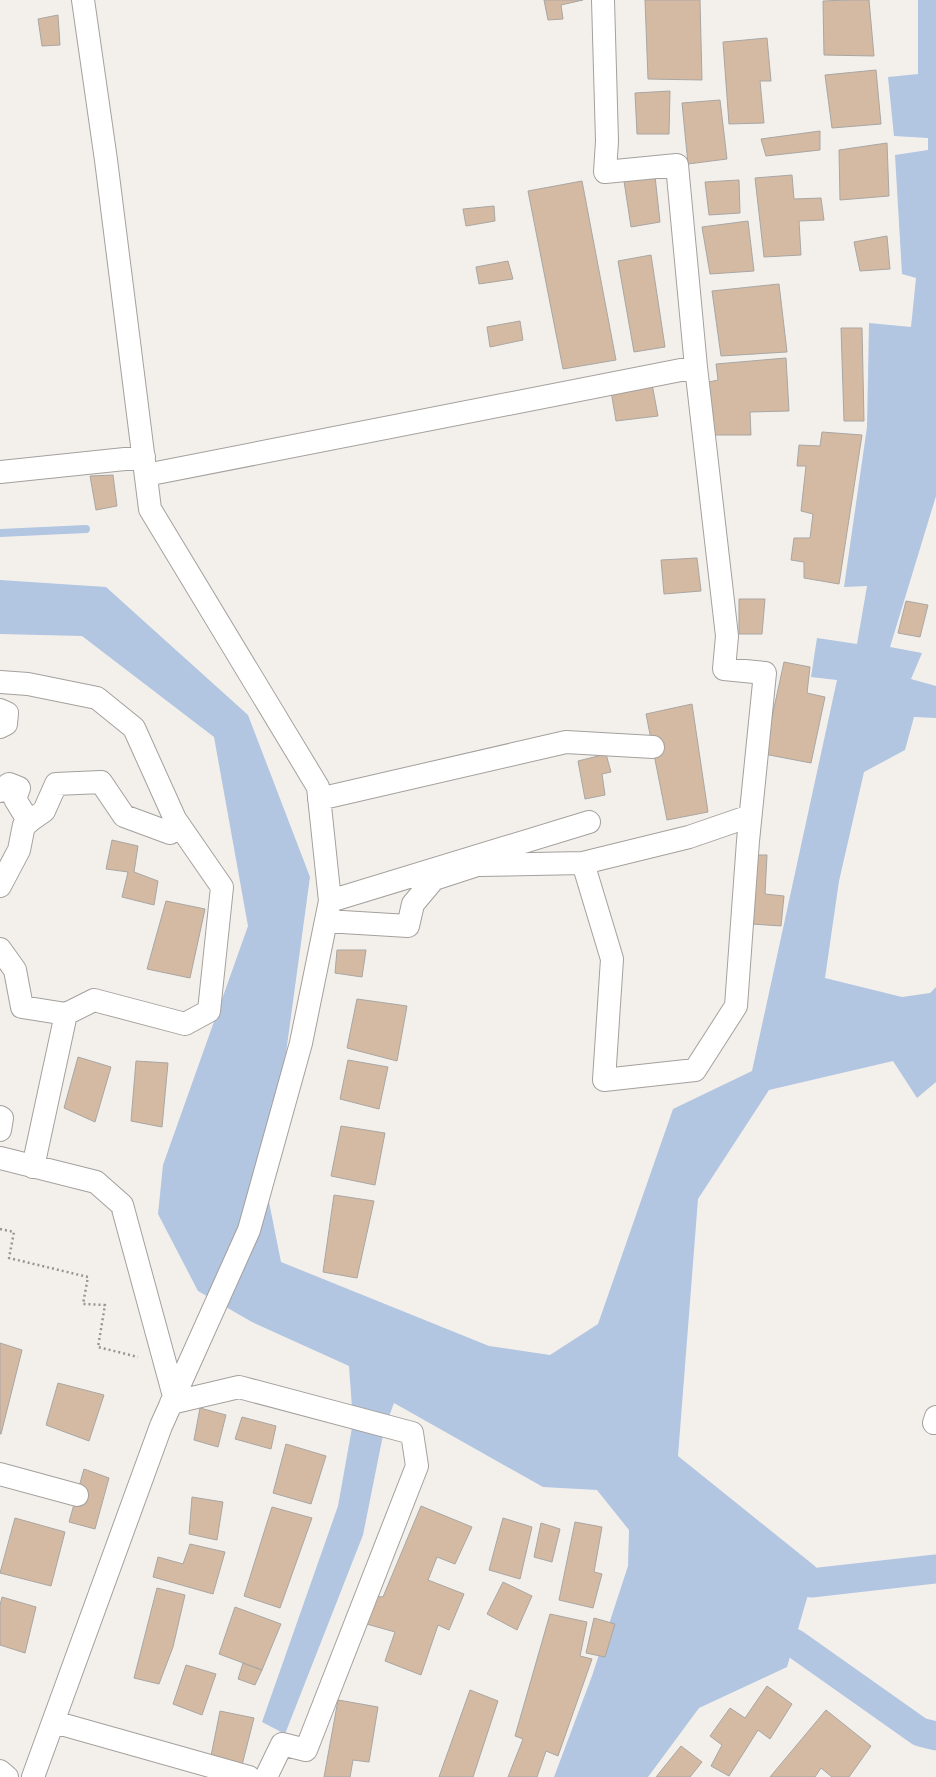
<svg xmlns="http://www.w3.org/2000/svg" width="936" height="1777" viewBox="0 0 936 1777" font-family="Quicksand,sans-serif">
  <style>
    .water { fill: #b2c5e1 }
    .lines { fill: none; stroke-linecap: round; stroke-linejoin: round }
    .stream { stroke: #b2c5e1; stroke-width: 8 }
    .canal { stroke: #b2c5e1; stroke-width: 29 }
    .building { fill: #d4baa2; stroke: #a9a6a3 }
    .minor-casing { stroke: #a4a09d; stroke-width: 24 }
    .path { stroke: #979592; stroke-width: 2.5; stroke-dasharray: 2 3; stroke-linecap: butt }
    .minor { stroke: #fff; stroke-width: 22 }
  </style>
  <rect width="100%" height="100%" fill="#f3f0ec"/>
  <path class="water" d="M918,0h18v496l-46,151 32,6 -11,26 25,7v32l-22,-1 -9,33 -41,22 -25,109 -14,97 77,19 28,-4 6,-6v95l-19,16 -24,-37 -124,29 -71,109 -20,257 138,111 -29,100 -88,41 -51,69h-94l38,-101 36,-110 1,-36 -32,-40 -54,-3 -149,-84 -10,27 -21,105 -78,199 -23,-12 76,-216 15,-84 -4,-56 -97,-44 -54,-31 -40,-77 5,-49 85,-239 -34,-189 -132,-101 -82,-2v-54l106,7 142,128 62,162 -43,315 14,70 208,84 61,9 48,-31 75,-215 79,-38 85,-391 -26,-3 6,-39 40,6 10,-58 -23,1 23,-160 2,-104 42,4 5,-49 -14,-4 -7,-119 33,-5v-12l-34,-2 -6,-59 30,-3z"/>
  <g class="lines">
    <path class="stream" d="M0,533l86,-4"/>
    <path class="canal" d="M811,1583l125,-14
      M794,1643l126,89 16,4"/>
  </g>
  <path class="building" d="M544,0h39l-22,5 2,14 -15,1z
    M645,0h55l2,80 -54,-1z
    M847,0h22l5,56 -50,-1 -1,-54z
    M58,15l2,30 -18,1 -4,-27z
    M767,38l4,43h-11l4,42 -35,1 -6,-82z
    M876,70l5,54 -49,4 -7,-53z
    M670,91l-1,43h-32l-2,-41z
    M720,100l7,59 -39,5 -6,-61z
    M820,131v19l-54,6 -5,-17z
    M887,143l2,53 -49,4 -1,-50z
    M792,175l2,24 27,-1 3,22 -25,1 2,34 -37,2 -9,-79z
    M655,176l5,46 -29,5 -7,-46z
    M739,180l1,33 -31,2 -4,-33z
    M582,181l34,179 -53,9 -35,-178z
    M494,206l1,15 -29,5 -3,-17z
    M748,221l6,50 -44,3 -8,-47z
    M887,236l3,33 -30,2 -6,-29z
    M651,255l14,92 -31,5 -16,-91z
    M508,261l5,18 -34,5 -3,-17z
    M779,284l8,68 -66,4 -9,-65z
    M520,321l3,19 -33,7 -3,-20z
    M841,328h21l2,93h-20z
    M786,358l3,53 -39,1 1,23h-38l-4,-53 9,-2 -2,-16z
    M652,384l6,32 -42,5 -5,-30z
    M822,432l40,3 -23,149 -35,-6v-16l-13,-2 3,-22h16l3,-24 -12,-3 5,-45h-9l2,-21 21,1z
    M113,475l4,31 -21,4 -6,-34z
    M697,558l4,33 -37,3 -3,-34z
    M739,599h26l-3,35h-23z
    M906,601l22,4 -8,32 -22,-4z
    M784,662l26,5 -3,26 18,4 -14,66 -47,-9z
    M692,704l16,108 -41,8 -21,-106z
    M606,754l5,18 -9,2 3,21 -20,4 -7,-38z
    M112,840l26,6 -4,26 24,9 -4,24 -32,-8 6,-25 -22,-3z
    M752,855h15l-2,39 19,2 -3,30 -29,-2z
    M166,901l39,8 -15,69 -43,-9z
    M337,950h29l-4,27 -27,-4z
    M357,999l50,7 -10,55 -50,-13z
    M78,1057l33,10 -16,55 -31,-14z
    M348,1060l40,7 -9,42 -39,-10z
    M136,1061l32,2 -6,64 -31,-6z
    M341,1126l44,7 -10,52 -44,-9z
    M334,1195l40,6 -17,77 -34,-6z
    M0,1343l22,7 -21,84h-1z
    M58,1383l46,12 -15,46 -43,-16z
    M200,1408l26,7 -8,32 -24,-7z
    M242,1417l34,9 -5,23 -36,-10z
    M286,1444l40,12 -15,48 -38,-11z
    M84,1469l25,9 -14,51 -26,-7z
    M192,1497l31,5 -6,38 -28,-6z
    M421,1506l51,21 -17,37 -18,-7 -9,23 36,14 -15,36 -11,-5 -17,50 -36,-14 10,-29 -32,-9 10,-27 10,1z
    M272,1507l40,11 -32,90 -36,-12z
    M15,1518l50,14 -14,54 -51,-13z
    M503,1518l29,9 -12,52 -31,-9z
    M575,1522l27,5 -8,45 8,2 -9,34 -34,-8z
    M541,1523l19,6 -8,33 -18,-5z
    M190,1544l35,8 -12,42 -60,-17 5,-20 25,7z
    M503,1582l29,14 -15,34 -30,-16z
    M157,1588l28,7 -12,52 -14,37 -25,-6z
    M2,1597l34,10 -11,46 -25,-8v-40z
    M235,1607l46,17 -19,46 -43,-16z
    M550,1614l37,8 -7,34 12,3 -34,97 -12,-5 -9,26h-29l15,-38 -8,-3z
    M594,1618l21,6 -10,33 -19,-4z
    M243,1663l19,7 -7,15 -17,-6z
    M186,1665l30,9 -14,41 -29,-11z
    M767,1686l25,18 -22,35 -12,-9 -29,46 -18,-10 11,-21 -12,-9 20,-28 15,10z
    M470,1690l28,11 -25,76h-34z
    M338,1700l40,7 -9,55 -16,-2 -3,17h-26z
    M826,1710l45,36 -22,31h-17l-11,-9 -6,9h-45z
    M220,1711l34,7 -12,47 -31,-9z
    M681,1746l21,16 -12,15h-34z"/>
  <g class="lines">
    <g class="minor-casing">
      <path id="minor" d="M603,0l4,141 -2,31 72,-7 19,202
        M0,472l144,-15
        M146,475l550,-108 31,269 -3,33 41,4 -17,168 -12,165 -41,64 -91,10 8,-121 -29,-96 -106,2 -43,14 -21,25 -5,22 -82,-5
        M0,682l28,2 69,14 37,30 41,91
        M0,710l7,3 -1,11 -6,3
        M0,791l9,-7 10,4 -4,11 14,23
        M319,799l247,-57 87,5
        M583,863l106,-26 61,-21
        M0,886l19,-36 5,-25 20,-14 12,-27 45,-2 23,34 46,17 5,-14 47,68 -13,124 -24,13 -91,-24 -28,14 -33,153
        M330,901l259,-79
        M0,949l15,21 7,37 44,7
        M0,1117l2,1 -2,12
        M0,1158l96,24 26,23 52,191
        M171,1403l68,-16 173,46 5,33 -111,284 -24,-6 -16,33
        M936,1417l-2,6h2
        M0,1474l77,21
        M54,1722l195,55
        M0,1771l7,6
        M33,1777l128,-351 88,-196 52,-187 29,-142 -12,-114 -168,-278 -44,-349 -23,-160"/>
    </g>
    <path class="path" d="M0,1229l14,3 -5,26 79,19 -5,27 22,1 -7,42 40,10"/>
    <use href="#minor" class="minor"/>
  </g>
</svg>
